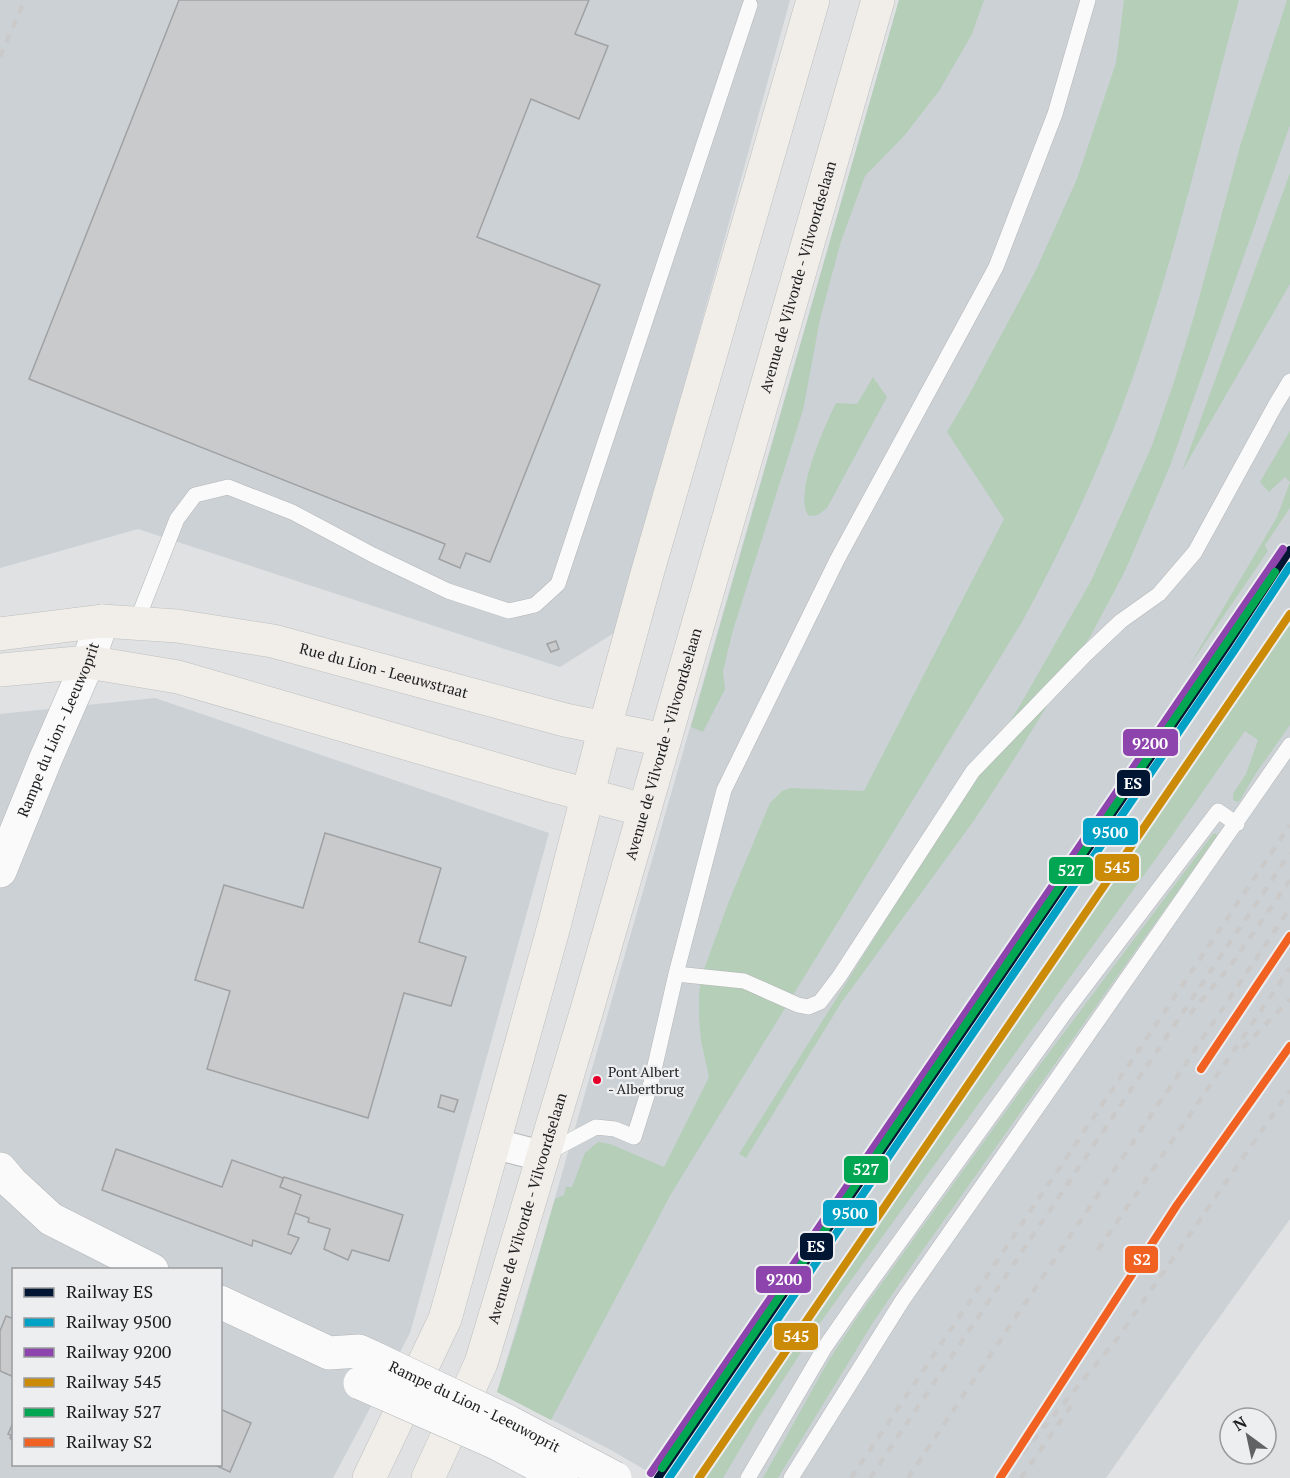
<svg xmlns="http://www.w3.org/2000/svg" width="1290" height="1478" viewBox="0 0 1290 1478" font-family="'PT Serif',serif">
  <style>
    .built { fill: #ccd1d5; fill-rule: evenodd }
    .green { fill: #b4ceb8 }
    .building { fill: #c8cacb; stroke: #a0a1a2; stroke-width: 1.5 }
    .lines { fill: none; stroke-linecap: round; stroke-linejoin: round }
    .lane-casing { stroke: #b4b6b7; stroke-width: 16 }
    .street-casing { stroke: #b4b6b7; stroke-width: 32 }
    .secondary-casing { stroke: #b4b6b7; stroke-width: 34 }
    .primary-casing { stroke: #bebfbf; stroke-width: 34 }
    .lane { stroke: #fafafb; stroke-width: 15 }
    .street { stroke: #fafafb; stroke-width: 30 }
    .secondary { stroke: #fafafb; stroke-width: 33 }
    .primary { stroke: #f1eeea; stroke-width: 33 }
    .rail { stroke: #cacaca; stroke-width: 4.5; stroke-dasharray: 8 8; stroke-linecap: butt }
    .secondary-bridge-casing { stroke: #b4b6b7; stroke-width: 34; stroke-linecap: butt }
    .secondary-bridge { stroke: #fafafb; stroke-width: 33 }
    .rail-1-casing { stroke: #eceef0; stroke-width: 12 }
    .rail-2-casing { stroke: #eceef0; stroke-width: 12 }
    .rail-3-casing { stroke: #eceef0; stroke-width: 12 }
    .rail-4-casing { stroke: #eceef0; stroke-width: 12 }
    .rail-5-casing { stroke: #eceef0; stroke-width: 12 }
    .rail-6-casing { stroke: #eceef0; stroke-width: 12 }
    .rail-1 { stroke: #011633; stroke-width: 8 }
    .rail-2 { stroke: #01a2c5; stroke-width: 8 }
    .rail-3 { stroke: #8e44ad; stroke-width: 8 }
    .rail-4 { stroke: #cb8b06; stroke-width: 8 }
    .rail-5 { stroke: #00a651; stroke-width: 8 }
    .rail-6 { stroke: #f16122; stroke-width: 8 }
    .bus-dot { fill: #e4002b; stroke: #eceef0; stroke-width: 2 }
    .labels { text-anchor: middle; stroke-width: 4.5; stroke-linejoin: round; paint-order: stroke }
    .bus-label { font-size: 14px; fill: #1c1d1e; stroke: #eceef0; text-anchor: start }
    .street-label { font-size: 15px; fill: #1c1d1e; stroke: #eceef0 }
    .line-badge { stroke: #eceef0; stroke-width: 2 }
    .badge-label { font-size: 16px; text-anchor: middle; font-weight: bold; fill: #fff }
  </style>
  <rect width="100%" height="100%" fill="#dfe1e2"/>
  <path class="built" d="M0,0h790l-173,631 -57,36 -422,-138 -138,39z
    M899,0h391v1219l-95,132 -89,127h-447l-48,-28 -114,-58 45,-149z
    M155,698l394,135 -139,500 -77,145h-333v-764zM14,1270h206v194h-206z"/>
  <path class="green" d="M899,0h85l-12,34 -33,57 -35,45 -39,40 -24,65 -21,78 -17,91 -70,220 -10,41 2,18 -22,43 -12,-5z
    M1124,0h115c-33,122 -61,245 -102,365 -30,89 -70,174 -115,257l-351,572 -120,226 -54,-28 21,-65 37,-128 9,-4 2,-8h6l13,-34 13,-11 12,2 54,23 45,-90 -8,-36 -2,-23v-25l3,-18 27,-74 41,-98 12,-12 9,-3 73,3 140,-272 -57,-87 23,-39 66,-123 41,-91 39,-116z
    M1287,0h3v125l-120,341 -45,105 -34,64 -80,129 -36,55 -134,184 -95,155 -7,-4 280,-447 72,-126 60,-133 23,-66 21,-69 46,-170z
    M1290,173v111l-108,187z
    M873,377l14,20 -60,111 -9,7 -9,1c-17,-19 17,-93 27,-113l21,1z
    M1290,431v77l-25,37 3,6 -80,117 89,-151 13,-35 -5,-5 -16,15 -9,-10z
    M1290,620v105l-34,48 -16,27 -2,2 -5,-2v-6l13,-20 12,-34 -13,-9 -83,119 -342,473 -64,99 -33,56h-24z
    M1216,833l1,3 -302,425 -43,63 -94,154h-15l66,-118 29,-44 169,-234 186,-248z"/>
  <path class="building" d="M179,0h410l-14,34 33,12 -29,73 -48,-20 -54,138 123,48 -110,277 -24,-9 -6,15 -21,-9 6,-15 -416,-165z
    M556,641l3,8 -8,3 -4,-8z
    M325,833l116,35 -22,74 47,15 -15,49 -47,-13 -36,125 -161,-49 23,-78 -35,-11 29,-95 79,23z
    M441,1095l17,5 -4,12 -16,-5z
    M116,1149l106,38 10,-27 51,18 -3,9 21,8 -13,39 11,4 -8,16 -38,-14 -1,6 -150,-56z
    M284,1177l119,38 -14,46 -37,-11 -4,10 -24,-11 6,-20 -22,-7 1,-4 -14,-5 6,-18 -21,-8z
    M6,1316l8,3v58l-14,-6v-40z
    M220,1409l31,14 -21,49 -17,-8h7z
    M14,1421v21l-4,-4 1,-3 -3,-1z"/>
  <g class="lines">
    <g class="lane-casing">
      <path id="lane" d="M136,623l41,-104 18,-24 33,-8 64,25 81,43 75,36 61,20 26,-6 23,-21 192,-579
        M676,974l68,7 54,24 10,2 12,-5 19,-25 134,-206 113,-117 35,-33 38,-27 36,-42 81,-148 14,-23
        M547,1153l49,-26 19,2 19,8 17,-54 25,-109 48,-184 113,-230 159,-293 59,-153 33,-114
        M748,1478l77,-131 34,-49 210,-291 149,-196 19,13
        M791,1478l111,-177 388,-556"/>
    </g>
    <g class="street-casing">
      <path id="street" d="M495,1144l47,12"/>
    </g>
    <g class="secondary-casing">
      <g id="secondary">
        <path id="s1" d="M0,871l46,-113 42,-96 14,-41"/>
        <path d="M0,1169l11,13 40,37 101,51"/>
        <path d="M220,1302l109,51 30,-2 13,6"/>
      </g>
    </g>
    <g class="primary-casing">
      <g id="primary">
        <path id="s2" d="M0,634l102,-13 75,5 96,15 292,79 99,20"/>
        <path d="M0,670l88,-8 90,15 368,107 98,26"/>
        <path d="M369,1478l76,-159 109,-393 51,-199 42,-153 166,-574"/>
        <path id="s3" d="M428,1478l53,-115 105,-350 292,-1013"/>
      </g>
    </g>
    <use href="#lane" class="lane"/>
    <use href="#street" class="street"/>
    <use href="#secondary" class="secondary"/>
    <use href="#primary" class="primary"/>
    <path class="rail" d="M0,57l25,-57
      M1190,1014l41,-49 59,-85
      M1243,1048l47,-49
      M1098,1250l192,-282
      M851,1478l439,-653
      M870,1478l420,-625
      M908,1478l382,-570
      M1002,1478l115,-139 173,-249
      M1021,1478l50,-72"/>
    <g class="secondary-bridge-casing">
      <g id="secondary-bridge">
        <path id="s4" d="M372,1357l137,65 106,56"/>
        <path d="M360,1383l136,60 66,35"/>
      </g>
    </g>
    <use href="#secondary-bridge" class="secondary-bridge"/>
    <g class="rail-1-casing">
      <path id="rail-1" d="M658,1478l569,-832 63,-96"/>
    </g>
    <g class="rail-2-casing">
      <path id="rail-2" d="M669,1478l565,-827 56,-85"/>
    </g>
    <g class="rail-3-casing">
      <path id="rail-3" d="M651,1473l632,-924"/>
    </g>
    <g class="rail-4-casing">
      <path id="rail-4" d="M699,1478l591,-864"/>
    </g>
    <g class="rail-5-casing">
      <path id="rail-5" d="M662,1468l613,-896"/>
    </g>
    <g class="rail-6-casing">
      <path id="rail-6" d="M1201,1069l89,-133
        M1000,1478l177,-273 113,-159"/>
    </g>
    <use href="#rail-1" class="rail-1"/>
    <use href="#rail-2" class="rail-2"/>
    <use href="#rail-3" class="rail-3"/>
    <use href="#rail-4" class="rail-4"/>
    <use href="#rail-5" class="rail-5"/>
    <use href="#rail-6" class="rail-6"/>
  </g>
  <circle class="bus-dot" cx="597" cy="1080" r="5"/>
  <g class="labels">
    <g class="bus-label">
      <text x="608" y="1077">Pont Albert<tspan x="608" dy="17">- Albertbrug</tspan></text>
    </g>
    <g class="street-label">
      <text dy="5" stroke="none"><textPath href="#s3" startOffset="1258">Avenue de Vilvorde - Vilvoordselaan</textPath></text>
      <text dy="5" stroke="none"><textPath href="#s2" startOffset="390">Rue du Lion - Leeuwstraat</textPath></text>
      <text dy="5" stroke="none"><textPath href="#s1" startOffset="153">Rampe du Lion - Leeuwoprit</textPath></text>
      <text dy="5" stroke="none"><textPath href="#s3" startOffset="772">Avenue de Vilvorde - Vilvoordselaan</textPath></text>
      <text dy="5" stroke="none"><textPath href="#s3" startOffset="288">Avenue de Vilvorde - Vilvoordselaan</textPath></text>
      <text dy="5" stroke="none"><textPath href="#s4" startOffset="114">Rampe du Lion - Leeuwoprit</textPath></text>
    </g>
  </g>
  <g class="line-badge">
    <rect x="1122" y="728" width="57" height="29" rx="6" fill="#8e44ad"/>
    <rect x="1116" y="769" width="35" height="28" rx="6" fill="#011633"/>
    <rect x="1082" y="817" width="57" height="29" rx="6" fill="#01a2c5"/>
    <rect x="1094" y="853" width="46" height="29" rx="6" fill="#cb8b06"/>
    <rect x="1048" y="856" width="46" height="29" rx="6" fill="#00a651"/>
    <rect x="843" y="1155" width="46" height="29" rx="6" fill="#00a651"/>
    <rect x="822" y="1199" width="56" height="28" rx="6" fill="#01a2c5"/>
    <rect x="799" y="1232" width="35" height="29" rx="6" fill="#011633"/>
    <rect x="1124" y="1245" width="35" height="29" rx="6" fill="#f16122"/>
    <rect x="755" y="1265" width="57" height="29" rx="6" fill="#8e44ad"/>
    <rect x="773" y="1322" width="46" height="29" rx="6" fill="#cb8b06"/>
  </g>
  <g class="badge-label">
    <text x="1150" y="749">9200</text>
    <text x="1133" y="789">ES</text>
    <text x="1110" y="838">9500</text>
    <text x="1117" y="873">545</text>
    <text x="1071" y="876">527</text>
    <text x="866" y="1175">527</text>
    <text x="850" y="1219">9500</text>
    <text x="816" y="1252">ES</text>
    <text x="1142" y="1265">S2</text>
    <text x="784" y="1285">9200</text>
    <text x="796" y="1342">545</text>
  </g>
  <rect x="12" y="1268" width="210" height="198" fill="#eceef0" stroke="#999a9c" stroke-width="1.5"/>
  <rect x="24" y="1288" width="30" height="9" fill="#011633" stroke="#999a9c" stroke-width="1.5"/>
  <text x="66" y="1298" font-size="18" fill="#1c1d1e">Railway ES</text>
  <rect x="24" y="1318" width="30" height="9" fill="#01a2c5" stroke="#999a9c" stroke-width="1.5"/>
  <text x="66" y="1328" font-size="18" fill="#1c1d1e">Railway 9500</text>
  <rect x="24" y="1348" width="30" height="9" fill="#8e44ad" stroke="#999a9c" stroke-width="1.5"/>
  <text x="66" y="1358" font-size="18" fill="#1c1d1e">Railway 9200</text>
  <rect x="24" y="1378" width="30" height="9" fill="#cb8b06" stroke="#999a9c" stroke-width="1.5"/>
  <text x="66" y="1388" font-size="18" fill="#1c1d1e">Railway 545</text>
  <rect x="24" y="1408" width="30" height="9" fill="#00a651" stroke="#999a9c" stroke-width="1.5"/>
  <text x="66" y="1418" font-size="18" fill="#1c1d1e">Railway 527</text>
  <rect x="24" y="1438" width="30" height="9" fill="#f16122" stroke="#999a9c" stroke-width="1.5"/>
  <text x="66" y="1448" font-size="18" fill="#1c1d1e">Railway S2</text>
  <g transform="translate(1248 1436) rotate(327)"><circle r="28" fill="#eceef0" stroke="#999a9c" stroke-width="1.5"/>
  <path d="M0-4.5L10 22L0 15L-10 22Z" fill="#606263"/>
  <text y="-9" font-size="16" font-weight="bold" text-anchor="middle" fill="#1c1d1e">N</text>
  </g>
</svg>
